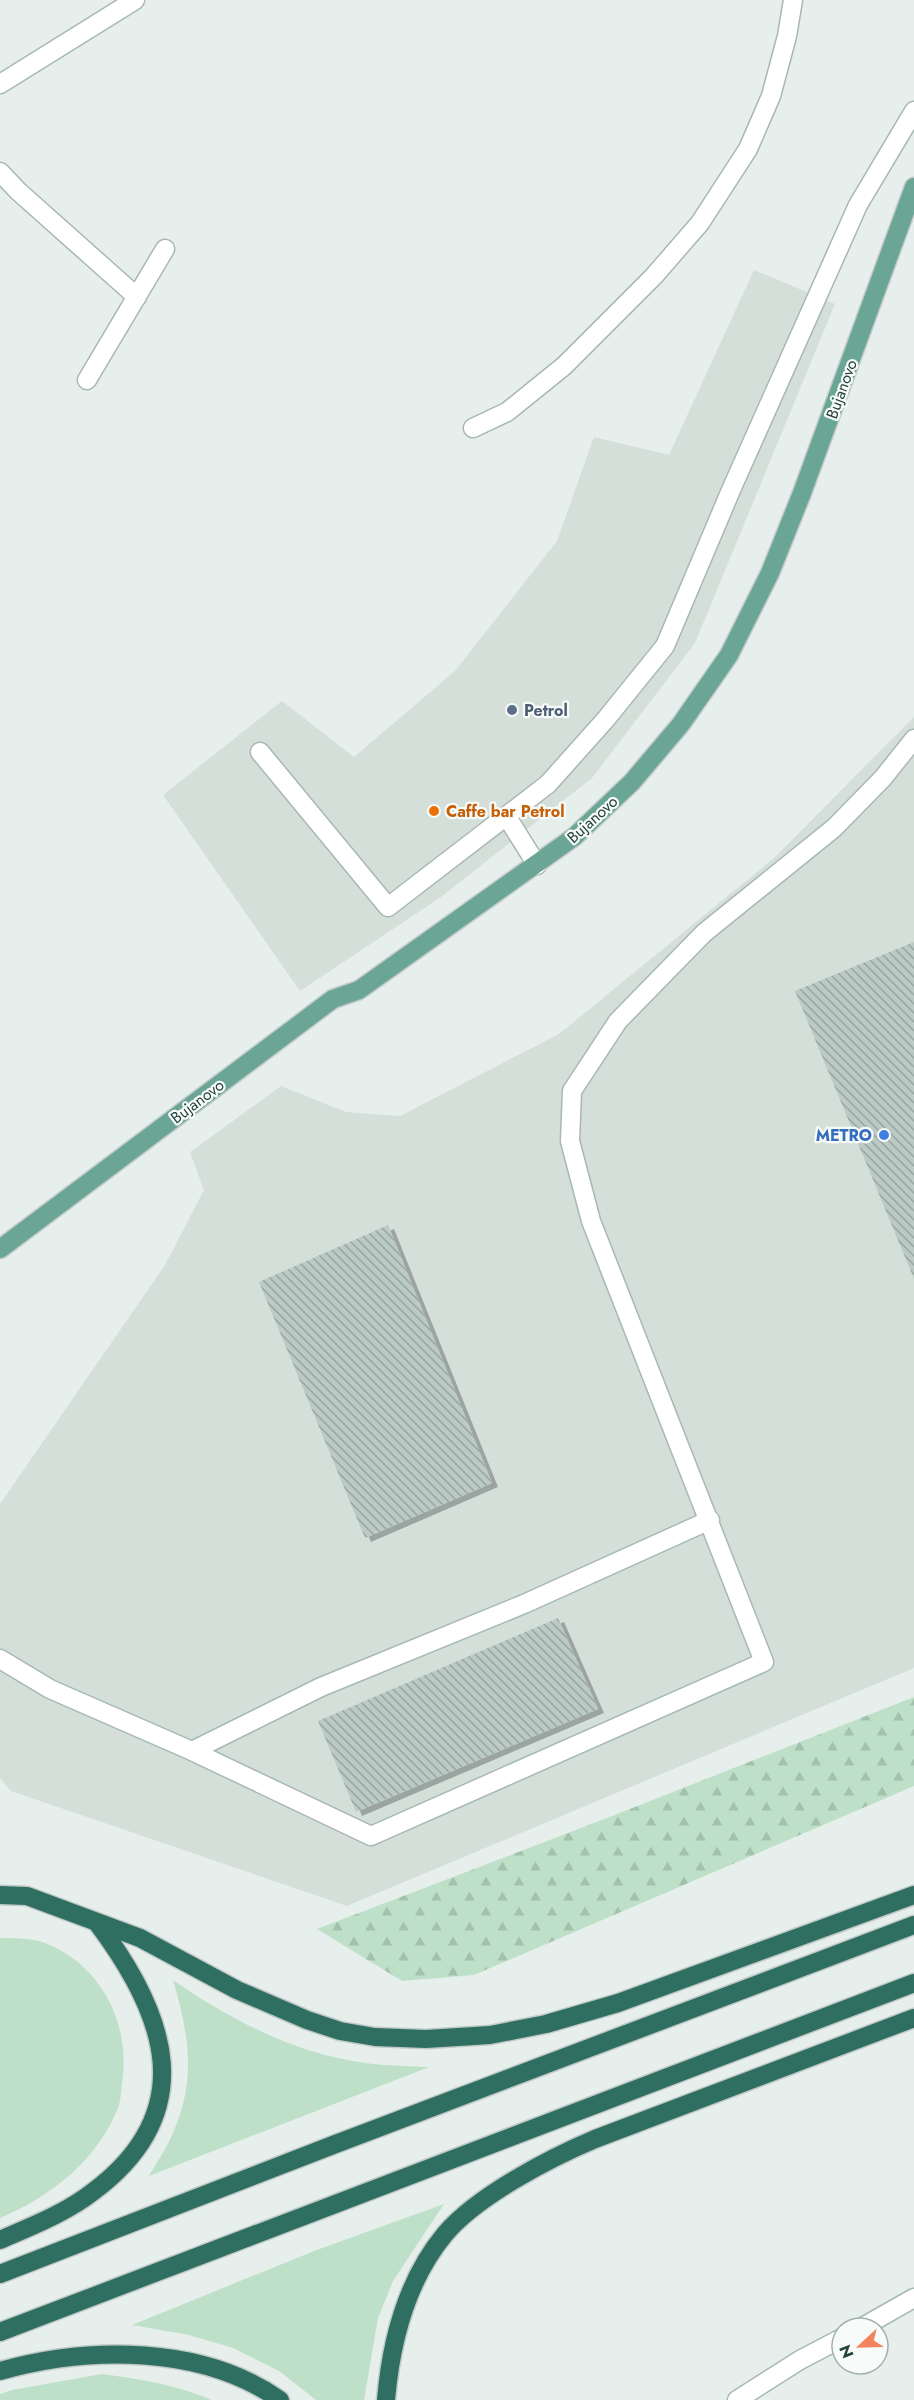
<svg xmlns="http://www.w3.org/2000/svg" width="914" height="2400" viewBox="0 0 914 2400" font-family="Jost,sans-serif">
  <style>
    .built { fill: #d4dfda }
    .grass { fill: #bfe0c8 }
    .forest { fill: url(#forest-firs) }
    .building { fill: url(#building-back-hatch); filter: url(#shadow) }
    .lines { fill: none; stroke-linecap: round; stroke-linejoin: round }
    .minor-casing { stroke: #a8b8b2; stroke-width: 21 }
    .major-casing { stroke: #c2cac8; stroke-width: 21 }
    .highway-casing { stroke: #c2cac8; stroke-width: 21 }
    .minor { stroke: #fff; stroke-width: 18 }
    .major { stroke: #6aa596; stroke-width: 18 }
    .highway { stroke: #2f6f62; stroke-width: 18 }
    .service-dot { fill: #5c6f8a; stroke: #f7fbf9; stroke-width: 2 }
    .food-dot { fill: #e8710a; stroke: #f7fbf9; stroke-width: 2 }
    .shop-dot { fill: #3f7fe0; stroke: #f7fbf9; stroke-width: 2 }
    .labels { text-anchor: middle; stroke-width: 4.5; stroke-linejoin: round; paint-order: stroke }
    .street-label { font-size: 16px; fill: #24423a; stroke: #f7fbf9 }
    .service-label { font-size: 16px; font-weight: bold; fill: #4e5e75; stroke: #f7fbf9; text-anchor: start }
    .food-label { font-size: 16px; font-weight: bold; fill: #c56008; stroke: #f7fbf9; text-anchor: start }
    .shop-label { font-size: 16px; font-weight: bold; fill: #366cbe; stroke: #f7fbf9; text-anchor: end }
  </style>
  <defs>
    <pattern id="forest-firs" width="22" height="20" patternUnits="userSpaceOnUse" patternTransform="scale(1.5)"><rect width="22" height="20" fill="#bfe0c8"/><path d="M5 1l3.5 6h-7zM16 11l3.5 6h-7z" fill="#a4c1ad"/></pattern>
    <pattern id="building-back-hatch" width="6" height="6" patternUnits="userSpaceOnUse" patternTransform="scale(1.5)"><rect width="6" height="6" fill="#bbcac4"/><path d="M-1 5l2 2M0 0l6 6M5-1l2 2" fill="none" stroke="#98a6a0"/></pattern>
    <filter id="shadow"><feDropShadow dx="6" dy="4" stdDeviation="0" flood-color="#0004"/></filter>
  </defs>
  <rect width="100%" height="100%" fill="#e6efeb"/>
  <path class="built" d="M754,270l81,34 -140,339 -103,135 -151,119 -141,94 -137,-196 119,-94 72,56 101,-86 102,-130 37,-104 75,18z
    M914,717v951l-567,238 -336,-115 -11,-13v-274l165,-239 39,-75 -14,-38 91,-66 65,26 54,4 159,-82 215,-176z"/>
  <path class="grass" d="M0,1938c14,0 32,0 45,5 57,22 86,82 77,140 -1,7 -1,15 -3,22 -20,54 -68,92 -119,113z
    M173,1980c58,40 121,73 192,83 21,3 43,3 64,4l-280,109c8,-14 17,-27 23,-41 25,-54 17,-101 1,-155z
    M444,2204l-51,77 -15,37 -14,82h-48l-37,-29 -46,-23 -44,-13 -57,-10 182,-74z
    M102,2374c38,5 75,11 110,26h-212v-6l12,-4z"/>
  <path class="forest" d="M914,1697v89l-440,189 -72,6 -85,-52 290,-111z"/>
  <path class="building" d="M914,942v337l-119,-288z
    M388,1225l104,258 -127,55 -106,-256z
    M558,1618l40,91 -242,103 -38,-91z"/>
  <g class="lines">
    <g class="minor-casing">
      <path id="minor" d="M0,84l135,-84
        M0,172l18,19 119,106
        M87,380l78,-131
        M473,428l34,-16 57,-46 90,-90 46,-53 48,-74 23,-53 16,-60 6,-36
        M260,752l128,155 160,-123 58,-65 59,-73 66,-156 127,-285 56,-94
        M507,817l30,48
        M0,1659l50,30 142,62 129,-64 203,-83 186,-84
        M192,1751l179,85 393,-174 -173,-441 -21,-80 2,-50 46,-70 86,-88 130,-105 49,-50 31,-39
        M861,2328l53,-30
        M737,2400l63,-40 42,-22"/>
    </g>
    <g class="major-casing">
      <path id="major" d="M0,1249l333,-250 26,-9 215,-153 58,-55 49,-58 48,-69 41,-82 32,-80 112,-306"/>
    </g>
    <g class="highway-casing">
      <path id="highway" d="M0,1895l27,1 113,42 97,52 70,30 33,11 35,6 51,2 64,-4 56,-11 72,-21 296,-108
        M0,2240c32,-14 66,-27 94,-49 106,-80 73,-175 4,-267
        M0,2274l333,-129 581,-220
        M0,2332l914,-349
        M0,2371c89,-25 202,-26 280,29
        M386,2400c5,-59 20,-119 59,-166 32,-38 105,-76 150,-95l319,-121"/>
    </g>
    <use href="#minor" class="minor"/>
    <use href="#major" class="major"/>
    <use href="#highway" class="highway"/>
  </g>
  <circle class="service-dot" cx="512" cy="710" r="6"/>
  <circle class="food-dot" cx="434" cy="811" r="6"/>
  <circle class="shop-dot" cx="884" cy="1135" r="6"/>
  <g class="labels">
    <g class="street-label">
      <text transform="translate(841 389) rotate(-70)" y="6">Bujanovo</text>
      <text transform="translate(592 819) rotate(-42)" y="6">Bujanovo</text>
      <text transform="translate(197 1101) rotate(-37)" y="6">Bujanovo</text>
    </g>
    <g class="service-label">
      <text x="524" y="716">Petrol</text>
    </g>
    <g class="food-label">
      <text x="446" y="817">Caffe bar Petrol</text>
    </g>
    <g class="shop-label">
      <text x="872" y="1141">METRO</text>
    </g>
  </g>
  <g transform="translate(860 2346) rotate(248)"><circle r="28" fill="#f7fbf9" stroke="#a3b1ad" stroke-width="1.5"/>
  <path d="M0-4.5L10 22L0 15L-10 22Z" fill="#f4845f"/>
  <text y="-9" font-size="16" font-weight="bold" text-anchor="middle" fill="#24423a">N</text>
  </g>
</svg>
